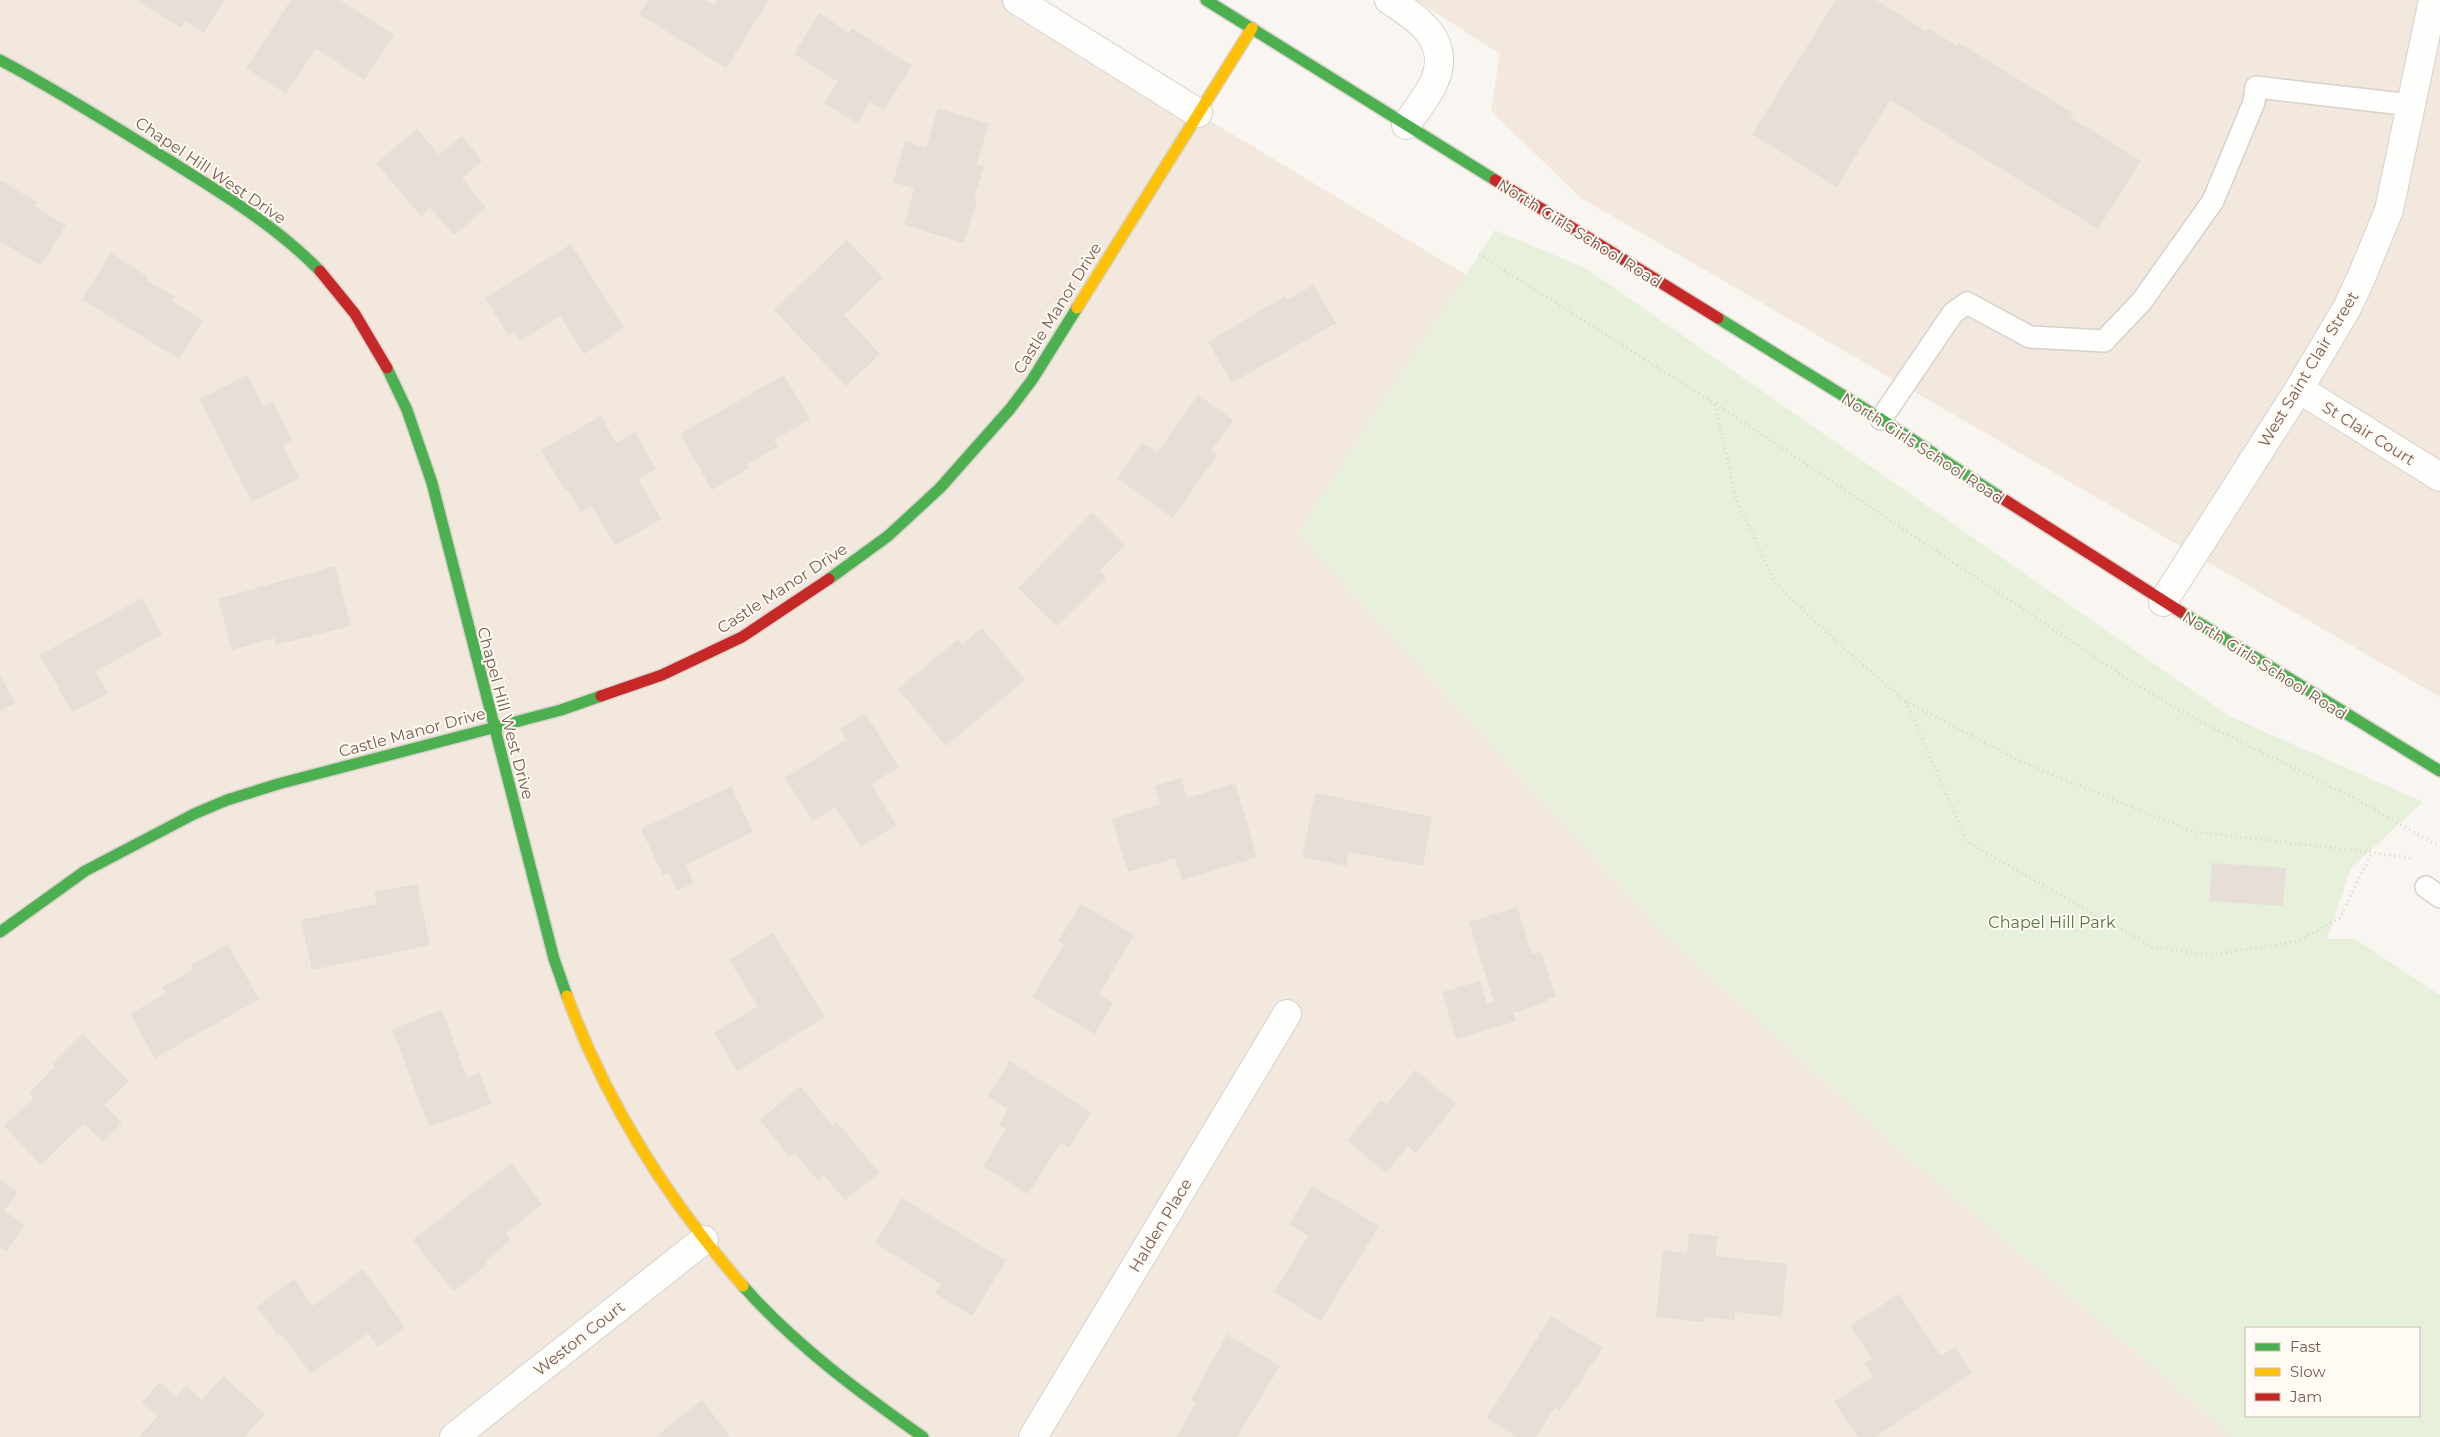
<svg xmlns="http://www.w3.org/2000/svg" width="2440" height="1437" viewBox="0 0 2440 1437" font-family="Montserrat,sans-serif">
  <style>
    .residential { fill: #f2e8de }
    .green { fill: #e7f0db; fill-rule: evenodd }
    .building { fill: #e6ded7 }
    .lines { fill: none; stroke-linecap: round; stroke-linejoin: round }
    .lane-casing { stroke: #d7d1cb; stroke-width: 24 }
    .street-casing { stroke: #d7d1cb; stroke-width: 30 }
    .fast-casing { stroke: #d9d2cb; stroke-width: 14 }
    .slow-casing { stroke: #d9d2cb; stroke-width: 14 }
    .jam-casing { stroke: #d9d2cb; stroke-width: 14 }
    .path { stroke: #dcd5d0; stroke-width: 3; stroke-dasharray: 1 4; stroke-linecap: butt }
    .lane { stroke: #fefefd; stroke-width: 21 }
    .street { stroke: #fefefd; stroke-width: 28 }
    .fast { stroke: #4caf50; stroke-width: 11 }
    .slow { stroke: #ffc107; stroke-width: 11 }
    .jam { stroke: #c62828; stroke-width: 11 }
    .labels { text-anchor: middle; stroke-width: 4; stroke-linejoin: round; paint-order: stroke }
    .street-label { font-size: 16px; fill: #7a5c4d; stroke: #fffaf3 }
    .park-label { font-size: 16px; fill: #537a41; stroke: #fffaf3 }
  </style>
  <rect width="100%" height="100%" fill="#f9f5f0"/>
  <path class="residential" d="M0,0h1010l456,275 -168,258 367,402 248,227 230,196 90,79h-2233z
    M1416,0h1024v697l-859,-499 -90,-87 9,-57z"/>
  <path class="green" d="M1495,230l92,39 642,447 194,86 -72,66 -24,71h28l85,56v442h-207l-90,-79 -230,-196 -248,-227 -367,-402zM2246,1328h173v88h-173z"/>
  <path class="building" d="M136,0h88l-20,33 -19,-12 -4,7z
    M291,0h49l54,35 -30,45 -48,-32 -30,46 -40,-26z
    M648,0h58l8,5 4,-5h51l-43,68 -87,-54z
    M1836,0h40l50,31 2,-3 29,18 2,-3 114,70 -3,4 71,44 -43,68 -208,-129 -53,87 -85,-53z
    M819,13l30,20 3,-5 60,38 -28,44 -14,-8 -13,21 -33,-20 14,-21 -44,-28z
    M938,108l51,16 -12,40 7,2 -10,33 3,1 -13,43 -60,-18 10,-36 -21,-7 12,-41 21,7z
    M417,129l22,26 23,-19 20,25 -20,17 24,30 -32,27 -24,-27 -9,8 -45,-53z
    M0,180l37,22 -3,4 32,19 -25,41 -41,-25z
    M847,240l36,38 -39,37 36,39 -34,32 -72,-76z
    M571,244l53,84 -40,26 -24,-38 -40,25 -6,-9 -6,3 -23,-37z
    M111,253l37,24 -2,3 29,17 -3,4 31,20 -24,38 -97,-60z
    M1313,285l23,38 -104,60 -24,-41 77,-46 2,4z
    M247,375l16,31 9,-5 20,39 -9,5 16,33 -47,24 -52,-103z
    M784,375l26,44 -36,21 4,7 -31,17 2,4 -37,22 -32,-56z
    M1198,395l35,25 -22,31 6,4 -44,63 -56,-40 25,-35 15,10z
    M601,416l15,27 19,-11 21,37 -18,10 23,40 -46,27 -23,-40 -11,6 -14,-23 -2,1 -24,-40z
    M1092,513l33,32 -26,26 7,7 -49,48 -39,-38z
    M335,566l16,60 -75,19 -2,-7 -42,12 -14,-51z
    M142,598l20,37 -66,36 12,22 -36,19 -32,-57z
    M982,628l43,52 -79,66 -48,-57 60,-50 4,6z
    M0,675l15,28 -15,8z
    M865,713l34,54 -28,17 25,41 -35,22 -26,-40 -22,14 -28,-43 61,-38 -6,-11z
    M1181,778l6,20 48,-15 22,74 -75,23 -7,-22 -47,14 -16,-53 48,-15 -5,-18z
    M731,786l22,46 -67,33 8,18 -17,8 -8,-18 -6,2 -22,-46z
    M1315,793l117,24 -9,49 -74,-14 -3,14 -44,-9z
    M2212,863l74,5 -3,38 -74,-5z
    M417,884l13,61 -118,25 -11,-50 76,-16 -3,-12z
    M1081,904l53,31 -35,59 14,9 -18,31 -63,-37 32,-53 -6,-3z
    M1517,907l15,47 9,-3 15,46 -10,2 1,3 -34,11 3,8 -60,18 -14,-47 38,-11 7,23 7,-2 -25,-80z
    M773,933l52,84 -88,54 -23,-38 44,-27 -29,-46z
    M228,944l31,55 -104,59 -25,-44 37,-21 -5,-6 32,-18 -3,-4z
    M442,1010l25,68 13,-5 11,31 -62,23 -37,-98z
    M83,1034l46,47 -25,24 18,18 -19,19 -19,-19 -43,42 -37,-39 30,-28 -5,-5 26,-26 -3,-3z
    M1010,1061l81,51 -22,36 -8,-6 -33,52 -45,-28 23,-37 -7,-4 9,-16 -20,-13z
    M1415,1070l41,34 -40,49 -8,-7 -22,27 -39,-33 34,-40 6,4z
    M800,1086l33,40 4,-4 42,51 -34,27 -21,-24 -6,5 -23,-28 -6,4 -29,-37z
    M511,1163l31,41 -36,30 5,6 -26,21 3,3 -35,27 -40,-51z
    M0,1179l18,13 -14,19 21,14 -19,26 -6,-4z
    M1312,1186l67,40 -58,95 -47,-29 34,-56 -19,-12z
    M902,1198l104,63 -34,55 -37,-23 6,-9 -66,-41z
    M1689,1233l29,3 -3,20 72,8 -5,53 -47,-5 -1,8 -30,-3 -1,5 -47,-5 7,-67 24,3z
    M363,1269l42,58 -27,20 -10,-14 -57,41 -30,-40 -3,2 -21,-29 37,-28 19,27z
    M1899,1294l42,62 14,-9 17,26 -97,64h-17l-24,-35 39,-26 -9,-13 8,-5 -22,-32z
    M1551,1316l52,32 -43,63 -5,-4 -19,30h-19l-30,-19z
    M1227,1334l53,32 -43,71h-61l20,-34 -5,-3z
    M223,1376l42,38 -21,23h-105l19,-21 -16,-14 18,-20 16,15 10,-11 16,14z
    M702,1400l28,37h-75z"/>
  <g class="lines">
    <g class="lane-casing">
      <path id="lane" d="M1881,419l72,-106 14,-10 63,34 74,4 38,-40 71,-100 41,-99 2,-15 155,18
        M2426,887l14,10"/>
    </g>
    <g class="street-casing">
      <path id="street" d="M1017,0l181,113
        M1389,0c30,19 63,41 45,82 -7,15 -19,30 -28,43
        M2299,389l141,88
        M2163,602l136,-213 48,-81 14,-30 28,-68 44,-210
        M454,1437l250,-197
        M1033,1437l254,-423"/>
    </g>
    <g class="fast-casing">
      <path id="fast" d="M1206,0l289,180
        M0,60c57,30 112,65 167,99 54,34 108,66 153,112
        M1718,318l163,101 119,78
        M387,368l20,42 25,73 122,476 13,37
        M829,579l59,-43 52,-48 70,-79 22,-29 45,-72
        M2181,612l259,159
        M0,932l85,-61 109,-57 33,-14 51,-16 283,-74 40,-14
        M743,1286c52,59 116,106 180,151"/>
    </g>
    <g class="slow-casing">
      <path id="slow" d="M1077,308l175,-280
        M567,996c40,109 100,203 176,290"/>
    </g>
    <g class="jam-casing">
      <path id="jam" d="M1495,180l223,138
        M320,271l35,43 32,54
        M2000,497l181,115
        M601,696l61,-21 80,-38 87,-58"/>
    </g>
    <path class="path" d="M1479,254l258,164 398,266 62,36 157,78 86,49
      M1715,404l21,95 39,84 63,60 67,58 119,62 170,69 178,20 41,7
      M1906,702l61,140 185,105 60,8 86,-14 42,-23 32,-66"/>
    <use href="#lane" class="lane"/>
    <use href="#street" class="street"/>
    <use href="#fast" class="fast"/>
    <use href="#slow" class="slow"/>
    <use href="#jam" class="jam"/>
  </g>
  <g class="labels">
    <g class="street-label">
      <text transform="translate(211 170) rotate(34)" y="6">Chapel Hill West Drive</text>
      <text transform="translate(1580 233) rotate(32)" y="6">North Girls School Road</text>
      <text transform="translate(1057 308) rotate(-58)" y="6">Castle Manor Drive</text>
      <text transform="translate(2308 369) rotate(-59)" y="6">West Saint Clair Street</text>
      <text transform="translate(2369 433) rotate(32)" y="6">St Clair Court</text>
      <text transform="translate(1923 448) rotate(33)" y="6">North Girls School Road</text>
      <text transform="translate(782 588) rotate(-33)" y="6">Castle Manor Drive</text>
      <text transform="translate(2265 665) rotate(32)" y="6">North Girls School Road</text>
      <text transform="translate(506 713) rotate(75)" y="6">Chapel Hill West Drive</text>
      <text transform="translate(412 732) rotate(-15)" y="6">Castle Manor Drive</text>
      <text transform="translate(1160 1225) rotate(-59)" y="6">Halden Place</text>
      <text transform="translate(579 1338) rotate(-38)" y="6">Weston Court</text>
    </g>
    <g class="park-label">
      <text x="2052" y="928">Chapel Hill Park</text>
    </g>
  </g>
  <rect x="2245" y="1327" width="175" height="90" fill="#fffaf3" stroke="#cabbb1"/>
  <rect x="2255" y="1343" width="25" height="8" fill="#4caf50" stroke="#cabbb1"/>
  <text x="2290" y="1352" font-size="15" fill="#7a5c4d">Fast</text>
  <rect x="2255" y="1368" width="25" height="8" fill="#ffc107" stroke="#cabbb1"/>
  <text x="2290" y="1377" font-size="15" fill="#7a5c4d">Slow</text>
  <rect x="2255" y="1393" width="25" height="8" fill="#c62828" stroke="#cabbb1"/>
  <text x="2290" y="1402" font-size="15" fill="#7a5c4d">Jam</text>
</svg>
